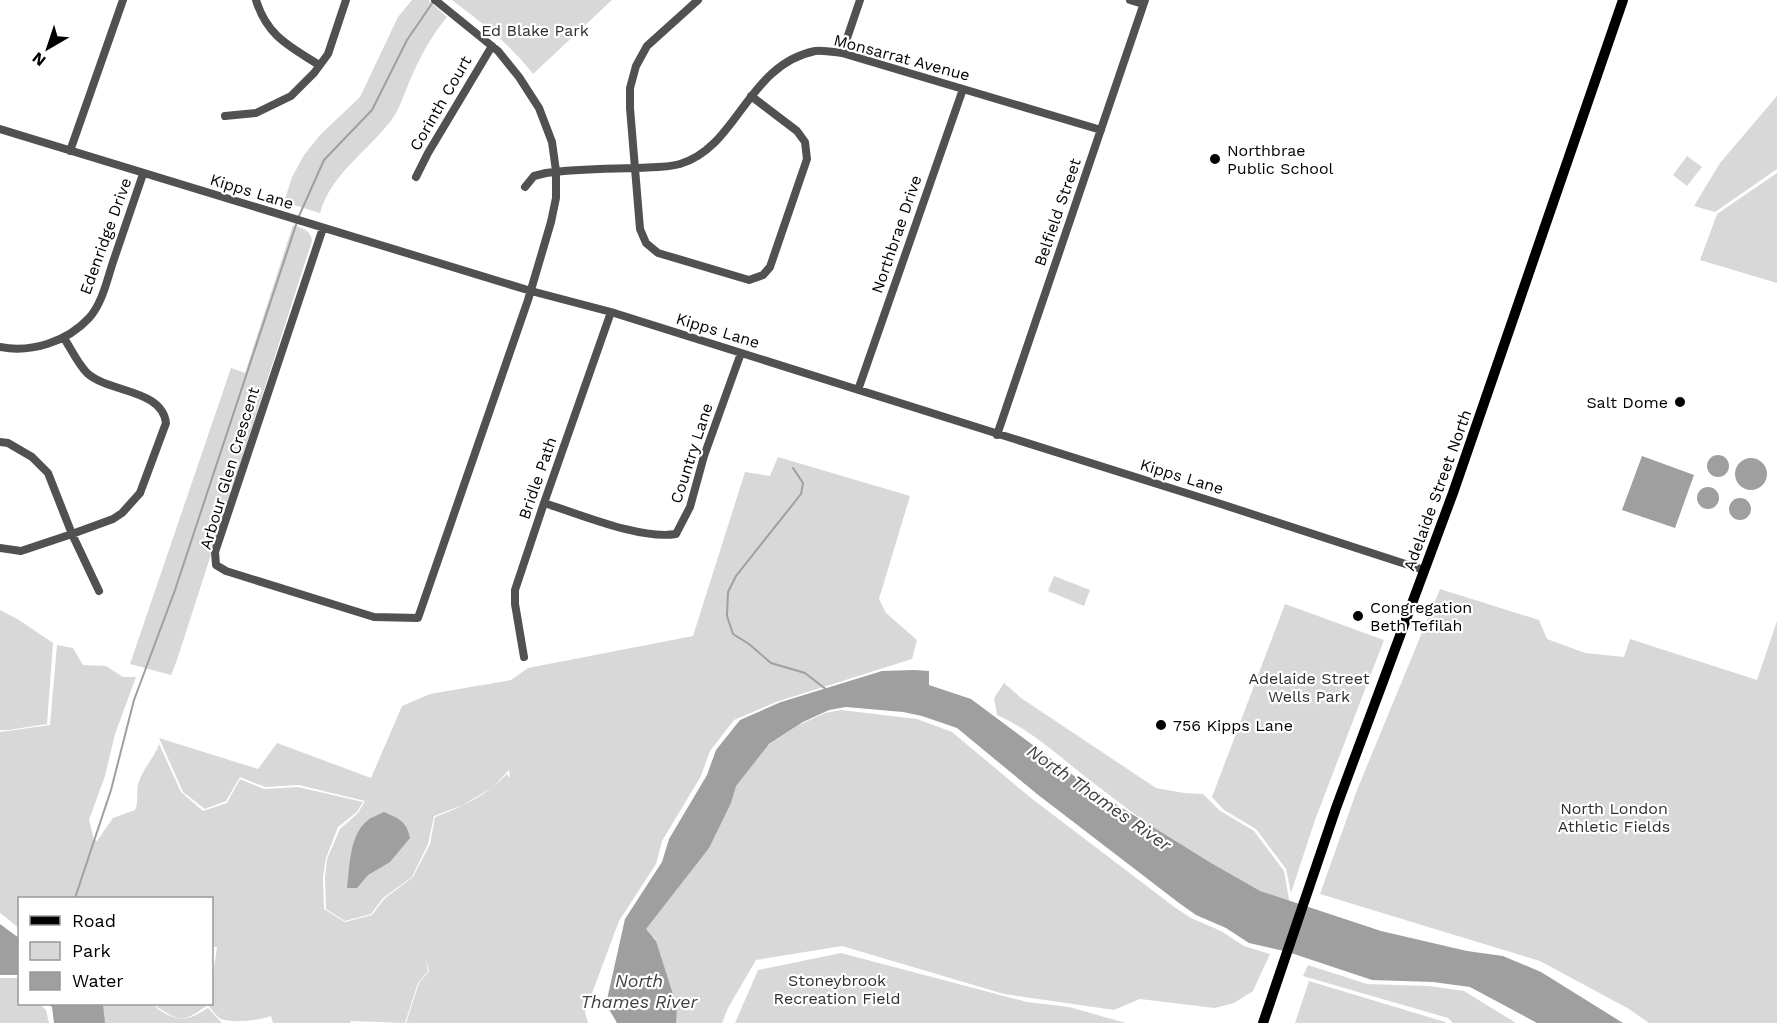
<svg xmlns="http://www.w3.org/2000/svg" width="1777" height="1023" viewBox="0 0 1777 1023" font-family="'Work Sans',sans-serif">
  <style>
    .green { fill: #d8d8d8 }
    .water { fill: #9f9f9f }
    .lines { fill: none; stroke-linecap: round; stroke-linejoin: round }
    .stream { stroke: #9f9f9f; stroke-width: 2 }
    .minor { stroke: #515151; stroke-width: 8 }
    .major { stroke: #000; stroke-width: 10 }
    .poi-dot { fill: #000; stroke: #fff; stroke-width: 2 }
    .labels { text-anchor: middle; stroke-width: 4.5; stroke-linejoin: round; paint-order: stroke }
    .park-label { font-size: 16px; fill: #2f2f2f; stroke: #fff }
    .street-label { font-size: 16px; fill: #000; stroke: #fff }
    .poi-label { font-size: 16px; fill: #000; stroke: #fff; text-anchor: start }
    .water-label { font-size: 18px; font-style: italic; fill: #404040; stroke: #fff }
  </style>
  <rect width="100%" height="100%" fill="#fff"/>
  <path class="green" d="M412,0h16l19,17c-17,20 -29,44 -39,68 -4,10 -8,21 -13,30 -24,35 -63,56 -75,98l-36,-11 8,-25 12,-22 16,-20 40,-38 38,-80z
    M452,0h160l-79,74c-22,-29 -52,-52 -81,-74z
    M1777,96v73l-62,43 -21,-6 26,-43z
    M1687,156l15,11 -15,19 -14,-11z
    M1777,173v110l-77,-23 17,-46z
    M293,225c9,3 18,5 19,16l-135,419 -6,15 -41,-11 101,-296 14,5z
    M778,457l132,39 -31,103 7,14 31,27 -5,19 -136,43 -42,18 -24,31 -9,25 -39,65 -6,23 -37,57 -34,91 3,11h-182l13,-40 10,-12 -4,-13 3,13 -10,12 -13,40 -54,-2 -1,2h-77l-2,-7c-13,5 -38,7 -50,3 -5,-3 -9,-9 -13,-14 -25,17 -25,18 -51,2v-3h55v-23l5,-34h-5v-49h-192l-1,30 -19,-15v-181l50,-7 7,-80 16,3 10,17 23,1 17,11h13l-21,57 -10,42 -16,44 5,20 3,1 16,-23 22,-8c4,-9 1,-17 3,-25 4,-16 16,-26 21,-41l22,48 22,19 24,-8 13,-24 24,10 34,-2 65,15 -6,10 -19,15 -12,31 -3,19 1,32 21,13 27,-7 12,-16 29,-22 17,-33 5,-27c27,-10 52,-22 72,-43l3,5 -1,-9 -16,17 -30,18 -29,11 -6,28 -16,33 -29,21 -12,16 -26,7 -19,-12 -1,-31 2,-19 13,-30 18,-16 7,-12 -66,-16 -34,2 -25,-10 -14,24 -21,8 -22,-17 -24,-54 99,31 19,-26 94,35 31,-72 28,-12 81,-14 17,-12 165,-32 52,-164 25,4z
    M1054,576l36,14 -6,16 -36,-15z
    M1440,589l99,31 8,19 38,14 39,4 6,-18 127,41 20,-59v402h-128l-20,-14 -89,-48 -220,-67 37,-104z
    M1285,604l99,36 -69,180 -24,73 -5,-24 -30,-40 -32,-19 -12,-13z
    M0,610l19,10 34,23 -6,81 -39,6h-8z
    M1004,683l17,15 135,90 28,5 19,1 16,16 35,21 30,40 6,34c-73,-29 -137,-76 -199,-124 -30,-23 -60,-51 -94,-66l-3,-17z
    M841,710l76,9 35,13 79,66 142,108 18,12 30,13 23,15 26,8 -17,37 -19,12 -19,5 -75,-9 -26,11 -110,-16 -162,-48 -86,14 -28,48 -6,15h-46l-21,-85 -12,-7 90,-143 32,-41 34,-22 26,-12z
    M841,953l186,49 42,5 57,16h-391l23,-53z
    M1308,965l59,19 62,2 35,5 52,32h-63l-5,-5 -145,-42z
    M0,978h17l2,4 1,22h20l6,6 3,13h-49z
    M1309,981l136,41 1,1h-151z
    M99,1004h55c3,5 5,6 10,9 19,10 26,6 44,-5l14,15h-121z"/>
  <path class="water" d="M1707 466a11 11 0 1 1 22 0a11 11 0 1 1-22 0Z
    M1642,456l52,19 -19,53 -53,-18z
    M1735 474a16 16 0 1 1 32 0a16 16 0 1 1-32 0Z
    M1697 498a11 11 0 1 1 22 0a11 11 0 1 1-22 0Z
    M1729 509a11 11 0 1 1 22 0a11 11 0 1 1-22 0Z
    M914,670l15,1v14l42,14 122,91 118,73 49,28 121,40 86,20 36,5 38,16 82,51h-86l-67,-36 -37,-5 -61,-2 -84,-28 -39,-9 -23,-15 -30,-13 -17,-12 -142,-109 -80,-66 -35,-12 -19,-4 -57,-5 -17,3 -26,12 -34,22 -33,42 -5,17 -22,45 -63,81 10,12 21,66 -1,16h-59l-11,-19 19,-85 37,-57 7,-23 38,-64 9,-25 24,-30 41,-18 101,-31z
    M384,812c15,7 22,8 26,26l-20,24 -22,13 -11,13h-10c3,-22 2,-52 20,-67 4,-4 12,-6 17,-9z
    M0,924l19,14v37h-19z
    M48,1004h55l2,19h-51l-2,-16z"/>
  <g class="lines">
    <path class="stream" d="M299,216l25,-56 48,-50 35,-70 26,-38
      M793,468l10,15 -2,11 -65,82 -8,16 -1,24 6,18 16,10 22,19 34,10 22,17
      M75,898l36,-108 23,-90 41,-110 122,-368"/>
    <path class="minor" d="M256,0c11,36 33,46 63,65
      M698,0l-51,46 -11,20 -6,22v20l10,121 6,14 12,10 91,27 14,-5 7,-8 37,-108 -2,-17 -8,-11 -46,-35
      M1130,0l13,4
      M842,53l18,-53
      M225,116l31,-3 35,-17 23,-23 14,-19 18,-54
      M0,129l531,162 80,21 610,192 203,66
      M70,151l53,-151
      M416,177l12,-24 64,-107
      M525,187l9,-11 12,-3c29,-4 59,-4 88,-5 14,-1 32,0 46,-4 58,-17 67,-99 135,-113 8,-1 19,1 27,2l259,77
      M323,228l-108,324 1,13 10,6 148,46 44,1 110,-318 23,-78 5,-24v-27l-4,-29 -13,-34 -20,-31 -21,-26 -63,-51
      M0,347c31,6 67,-5 89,-29 13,-14 18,-38 24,-56 10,-29 20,-59 30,-88
      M858,390l105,-301
      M997,435l148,-435
      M0,442l8,1 24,14 16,16 24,61 27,57
      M544,503c36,11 96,37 132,31l14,-27 14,-51 37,-103
      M0,548l21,3 51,-17 41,-15 9,-6 18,-20 26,-70c-4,-34 -57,-30 -79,-50 -9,-9 -16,-24 -23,-35
      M524,657l-9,-53v-14l29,-87 67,-191"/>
    <path class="major" d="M1263,1023l73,-215 117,-315 170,-493"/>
  </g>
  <g class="poi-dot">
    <circle cx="1215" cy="159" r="6"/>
    <circle cx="1680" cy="402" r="6"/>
    <circle cx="1358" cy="616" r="6"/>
    <circle cx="1161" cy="725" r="6"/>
  </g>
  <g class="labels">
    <g class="park-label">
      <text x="535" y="36">Ed Blake Park</text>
      <text x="1309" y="684">Adelaide Street<tspan x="1309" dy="18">Wells Park</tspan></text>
      <text x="1614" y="814">North London<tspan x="1614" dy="18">Athletic Fields</tspan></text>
      <text x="837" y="986">Stoneybrook<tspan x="837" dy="18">Recreation Field</tspan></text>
    </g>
    <g class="street-label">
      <text transform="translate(902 57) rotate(15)" y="6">Monsarrat Avenue</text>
      <text transform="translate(440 103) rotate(-60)" y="6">Corinth Court</text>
      <text transform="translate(252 191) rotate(17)" y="6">Kipps Lane</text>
      <text transform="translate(1057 212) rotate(-71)" y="6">Belfield Street</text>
      <text transform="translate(896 234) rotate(-71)" y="6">Northbrae Drive</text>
      <text transform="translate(105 236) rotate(-70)" y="6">Edenridge Drive</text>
      <text transform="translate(718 330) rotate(17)" y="6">Kipps Lane</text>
      <text transform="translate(691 453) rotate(-72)" y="6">Country Lane</text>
      <text transform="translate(229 468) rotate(-73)" y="6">Arbour Glen Crescent</text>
      <text transform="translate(1182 476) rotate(17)" y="6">Kipps Lane</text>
      <text transform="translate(537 478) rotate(-71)" y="6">Bridle Path</text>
      <text transform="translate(1437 490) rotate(-70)" y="6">Adelaide Street North</text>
    </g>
    <g class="poi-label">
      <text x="1227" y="156">Northbrae<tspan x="1227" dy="18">Public School</tspan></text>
      <text x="1668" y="408" text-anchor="end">Salt Dome</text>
      <text x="1370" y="613">Congregation<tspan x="1370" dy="18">Beth Tefilah</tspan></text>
      <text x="1173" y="731">756 Kipps Lane</text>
    </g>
    <g class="water-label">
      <text transform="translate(1099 798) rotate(35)" y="6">North Thames River</text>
      <text x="639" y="987">North<tspan x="639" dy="21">Thames River</tspan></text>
    </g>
  </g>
  <rect x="18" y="897" width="195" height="108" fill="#ffffff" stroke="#999999" stroke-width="1.5"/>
  <rect x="30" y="916" width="30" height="9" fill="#000000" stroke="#999999" stroke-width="1.5"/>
  <text x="72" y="927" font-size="18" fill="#000000">Road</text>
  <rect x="30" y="942" width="30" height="18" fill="#d8d8d8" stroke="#999999" stroke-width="1.5"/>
  <text x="72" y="957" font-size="18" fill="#000000">Park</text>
  <rect x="30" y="972" width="30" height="18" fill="#9f9f9f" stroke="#999999" stroke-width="1.5"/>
  <text x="72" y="987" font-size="18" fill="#000000">Water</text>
  <g transform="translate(48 48) rotate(219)" stroke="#ffffff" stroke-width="4.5" paint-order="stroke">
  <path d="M0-4.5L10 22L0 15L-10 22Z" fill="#000000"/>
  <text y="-9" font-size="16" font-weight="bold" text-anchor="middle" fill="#000000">N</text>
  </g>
</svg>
